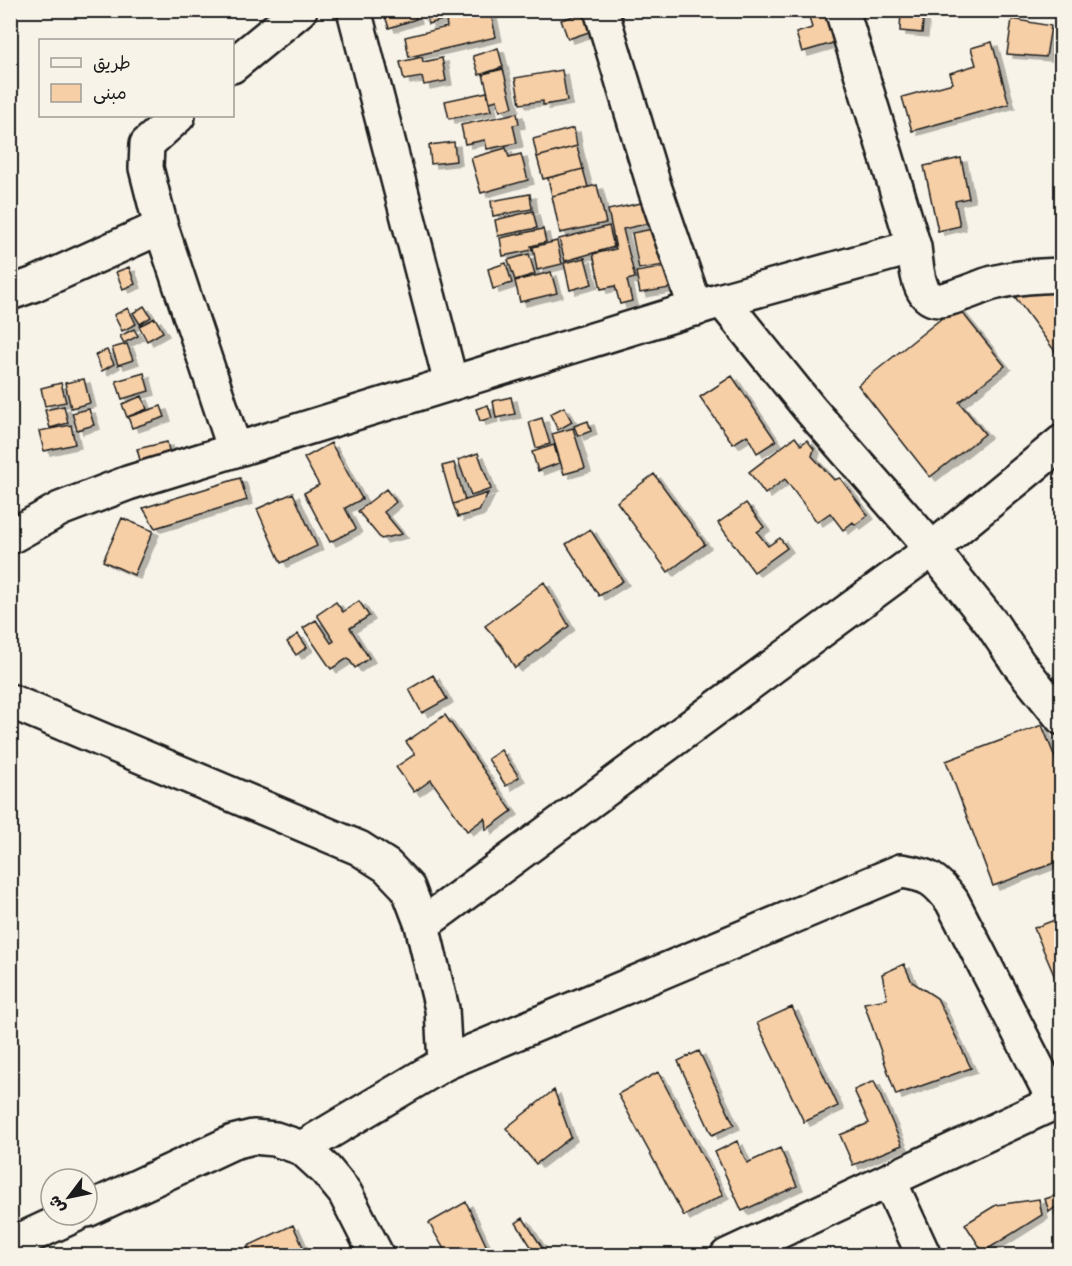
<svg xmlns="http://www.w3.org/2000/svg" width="1072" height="1266" viewBox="0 0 1072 1266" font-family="'Comic Neue','Playpen Sans Arabic',sans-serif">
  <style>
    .building { fill: #f6cfa6; stroke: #1c1c1c; stroke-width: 1.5; filter: url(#shadow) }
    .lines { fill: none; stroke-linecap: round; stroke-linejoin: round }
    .minor-casing { stroke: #1c1c1c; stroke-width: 38 }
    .tertiary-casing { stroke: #1c1c1c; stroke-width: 38 }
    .minor { stroke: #f7f3e8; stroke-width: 33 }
    .tertiary { stroke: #f7f3e8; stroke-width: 33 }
  </style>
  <defs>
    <filter id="shadow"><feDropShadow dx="6" dy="4" stdDeviation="0" flood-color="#0004"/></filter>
  </defs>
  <rect width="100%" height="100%" fill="#f7f3e8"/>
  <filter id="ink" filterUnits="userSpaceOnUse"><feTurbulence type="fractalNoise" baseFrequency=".0167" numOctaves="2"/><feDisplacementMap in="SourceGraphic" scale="12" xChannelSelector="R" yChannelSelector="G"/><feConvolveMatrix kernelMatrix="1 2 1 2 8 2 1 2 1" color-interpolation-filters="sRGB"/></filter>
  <g filter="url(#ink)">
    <path class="building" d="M383,10h30l3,9 -27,9z
      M425,10h65l6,27 -87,20 -4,-20 42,-10 -1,-8 -18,5z
      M816,10h15l9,31 -38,11 -6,-19 16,-5 -4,-15z
      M901,10h23l-2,23 -22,-2z
      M586,12l6,19 -24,8 -7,-19z
      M1012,19l39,7 -5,31 -39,-3z
      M992,42l17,62 -97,27 -10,-34 51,-14 -3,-10 26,-8 -5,-17z
      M498,48l5,19 -24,8 -6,-19z
      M422,57l1,5 19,-4 4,23 -22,4 -2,-8 -18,3 -4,-18z
      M503,69l10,38 -13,4 -3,-11 -7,2 -7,-28z
      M562,70l5,31 -24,4v-4l-23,3 -5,-26z
      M487,92l4,19 -42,8 -4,-18z
      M517,113l2,11 -6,1 4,18 -30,6 -2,-9 -20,4 -4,-19z
      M574,128l3,18 -40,11 -4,-18z
      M454,142l2,19 -25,3 -2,-19z
      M577,146l6,23 -40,10 -6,-22z
      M506,148l3,9 12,-3 7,26 -47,13 -10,-35z
      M961,158l8,40 -14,3 5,25 -22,5 -14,-65z
      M583,169l5,18 -36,9 -4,-18z
      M597,185l9,38 -46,10 -8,-37z
      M530,194l2,15 -39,7 -2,-15z
      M646,202l5,21 -28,6 12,49 -8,2 5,21 -12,3 -5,-18 -14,3 -8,-35 23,-5 -8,-39z
      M533,211l4,17 -39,8 -3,-16z
      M609,226l5,21 -49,14 -6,-22z
      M658,228l7,37 -26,4 -7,-36z
      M543,229l3,13 -15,4 1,4 -29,6 -3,-18z
      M557,241l5,23 -25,6 -4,-23z
      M529,254l6,20 -20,6 -7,-20z
      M585,258l7,26 -22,6 -6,-27z
      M506,263l6,20 -19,6 -5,-20z
      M129,267l6,17 -12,5 -7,-17z
      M666,267l4,21 -30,5 -4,-21z
      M551,272l6,21 -37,9 -5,-21z
      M1043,277l19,25v59l-47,-64z
      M144,306l7,11 -11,7 -7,-11z
      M957,306l48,60 -46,36 26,32 -55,43 -72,-92z
      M128,308l8,16 -14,7 -8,-16z
      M155,318l8,14 -16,9 -8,-15z
      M134,329l4,7 -14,7 -4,-7z
      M127,344l6,16 -15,5 -6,-17z
      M107,350l7,14 -12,7 -7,-16z
      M144,373l5,18 -27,8 -6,-18z
      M732,376l44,65 -19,12 -10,-18 -14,9 -33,-47z
      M84,379l6,24 -19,5 -6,-25z
      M61,383l5,19 -21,4 -4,-18z
      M142,396l5,13 -20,8 -5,-13z
      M511,397l4,17 -19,4 -3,-17z
      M488,405l4,13 -12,3 -4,-12z
      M64,406l4,17 -18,5 -5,-18z
      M161,406l4,11 -33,11 -4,-11z
      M564,407l8,15 -14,8 -8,-16z
      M89,409l5,16 -17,5 -5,-17z
      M542,418l8,26 -14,4 -7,-26z
      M588,421l3,10 -13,5 -4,-10z
      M71,425l4,19 -31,7 -5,-20z
      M573,428l12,40 -21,6 -12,-40z
      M795,437l6,8 6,-5 7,9 -2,7 22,24 6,-2 28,37 -13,10 -2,-3 -10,8 -13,-17 -13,9 -32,-43 -20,15 -16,-22z
      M167,442l5,21 -29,8 -6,-22z
      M331,443l31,56 -17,9 11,21 -26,13 -26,-49 15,-8 -15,-27z
      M554,445l5,18 -21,8 -6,-19z
      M478,453l13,36 -20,7 -13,-36z
      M454,463l11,37 -12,4 -11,-38z
      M654,474l51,70 -37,28 -51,-70z
      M240,478l7,22 -92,28 -12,-20z
      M386,489l10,13 -12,10 18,22 -21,5 -23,-28z
      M293,493l24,53 -36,17 -24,-54z
      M488,493l-9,18 -21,6 -5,-13z
      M746,503l18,24 -7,5 11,14 12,-8 7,10 -33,24 -36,-49z
      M122,518l31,13 -19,44 -31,-14z
      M590,529l33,52 -24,15 -33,-52z
      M544,582l25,44 -54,42 -13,-22 -17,-20z
      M359,601l10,15 -19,12 19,30 -14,10 -7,-10 -17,11 -28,-41 13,-8 15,23 3,-2 -17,-26 19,-13 7,10z
      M298,634l9,13 -11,8 -9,-13z
      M433,675l14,24 -25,14 -13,-24z
      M445,715l67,96 -26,19 -1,-12 -18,13 -36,-51 -17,12 -18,-25 19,-13 -9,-12z
      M1042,725l20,50v85l-69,26 -47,-125z
      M501,750l18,27 -13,9 -18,-27z
      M1062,917v77l-28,-66z
      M904,964l8,18 25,16 34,70 -75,27 -32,-92 23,-4 -5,-25z
      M792,1007l46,99 -34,16 -47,-99z
      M699,1051l35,74 -22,10 -34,-74z
      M658,1072l65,123 -39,21 -66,-122z
      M874,1081l28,64 -49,20 -13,-30 29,-12 -15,-33z
      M554,1090l17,47 -35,27 -30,-36z
      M737,1141l10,22 33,-15 17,38 -55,25 -27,-59z
      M1062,1191v11l-13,10 -4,-13 15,-5z
      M1039,1199l3,16 -59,37 -18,-28 31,-19z
      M466,1202l25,54h-43l-19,-33z
      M523,1218l24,37 -10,1 -21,-33z
      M293,1225l14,31h-61l2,-10z"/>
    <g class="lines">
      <g class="minor-casing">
        <path id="minor" d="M354,10l97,373
          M601,10l54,179 41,120
          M842,10l72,237c2,14 3,44 17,51 9,5 22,-1 31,-4 10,-3 20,-8 31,-11 22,-6 45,-7 69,-8
          M232,66l68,-56
          M178,116l-31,28 -1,24 15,59 74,223
          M10,293l25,-9 126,-57
          M722,300l88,109 122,140 60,75 26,39 44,55
          M10,537l50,-28 68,-26 594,-183 192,-53
          M445,1063l456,-192c28,4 34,8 51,30l103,201
          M889,1180l35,76
          M727,1256l335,-157"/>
      </g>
      <g class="tertiary-casing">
        <path id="tertiary" d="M10,701l349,147 28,18 21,22 14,37 20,84 3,54 -143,85
          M422,925l510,-376 130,-107
          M87,1210l146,-68 20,-5 22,2 27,9 24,22 19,23 32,63
          M10,1245l65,-30"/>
      </g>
      <use href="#minor" class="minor"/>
      <use href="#tertiary" class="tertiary"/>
    </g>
  </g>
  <rect width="1072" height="1266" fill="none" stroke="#f7f3e8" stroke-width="36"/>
  <rect x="18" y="18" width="1036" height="1230" fill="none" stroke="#1c1c1c" stroke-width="2" filter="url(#ink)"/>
  <rect x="39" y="39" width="195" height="78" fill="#f7f3e8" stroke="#9f9d96" stroke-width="1.5"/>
  <rect x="51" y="58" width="30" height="9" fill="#f7f3e8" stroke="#9f9d96" stroke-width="1.5"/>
  <text x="93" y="69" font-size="18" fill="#1c1c1c">طريق</text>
  <rect x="51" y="84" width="30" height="18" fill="#f6cfa6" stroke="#9f9d96" stroke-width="1.5"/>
  <text x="93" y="99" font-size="18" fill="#1c1c1c">مبنى</text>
  <g transform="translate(69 1197) rotate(238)"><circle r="28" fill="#f7f3e8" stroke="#9f9d96" stroke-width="1.5"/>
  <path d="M0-4.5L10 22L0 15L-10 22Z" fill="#1c1c1c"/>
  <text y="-9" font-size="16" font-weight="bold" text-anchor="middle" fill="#1c1c1c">ش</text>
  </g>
</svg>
